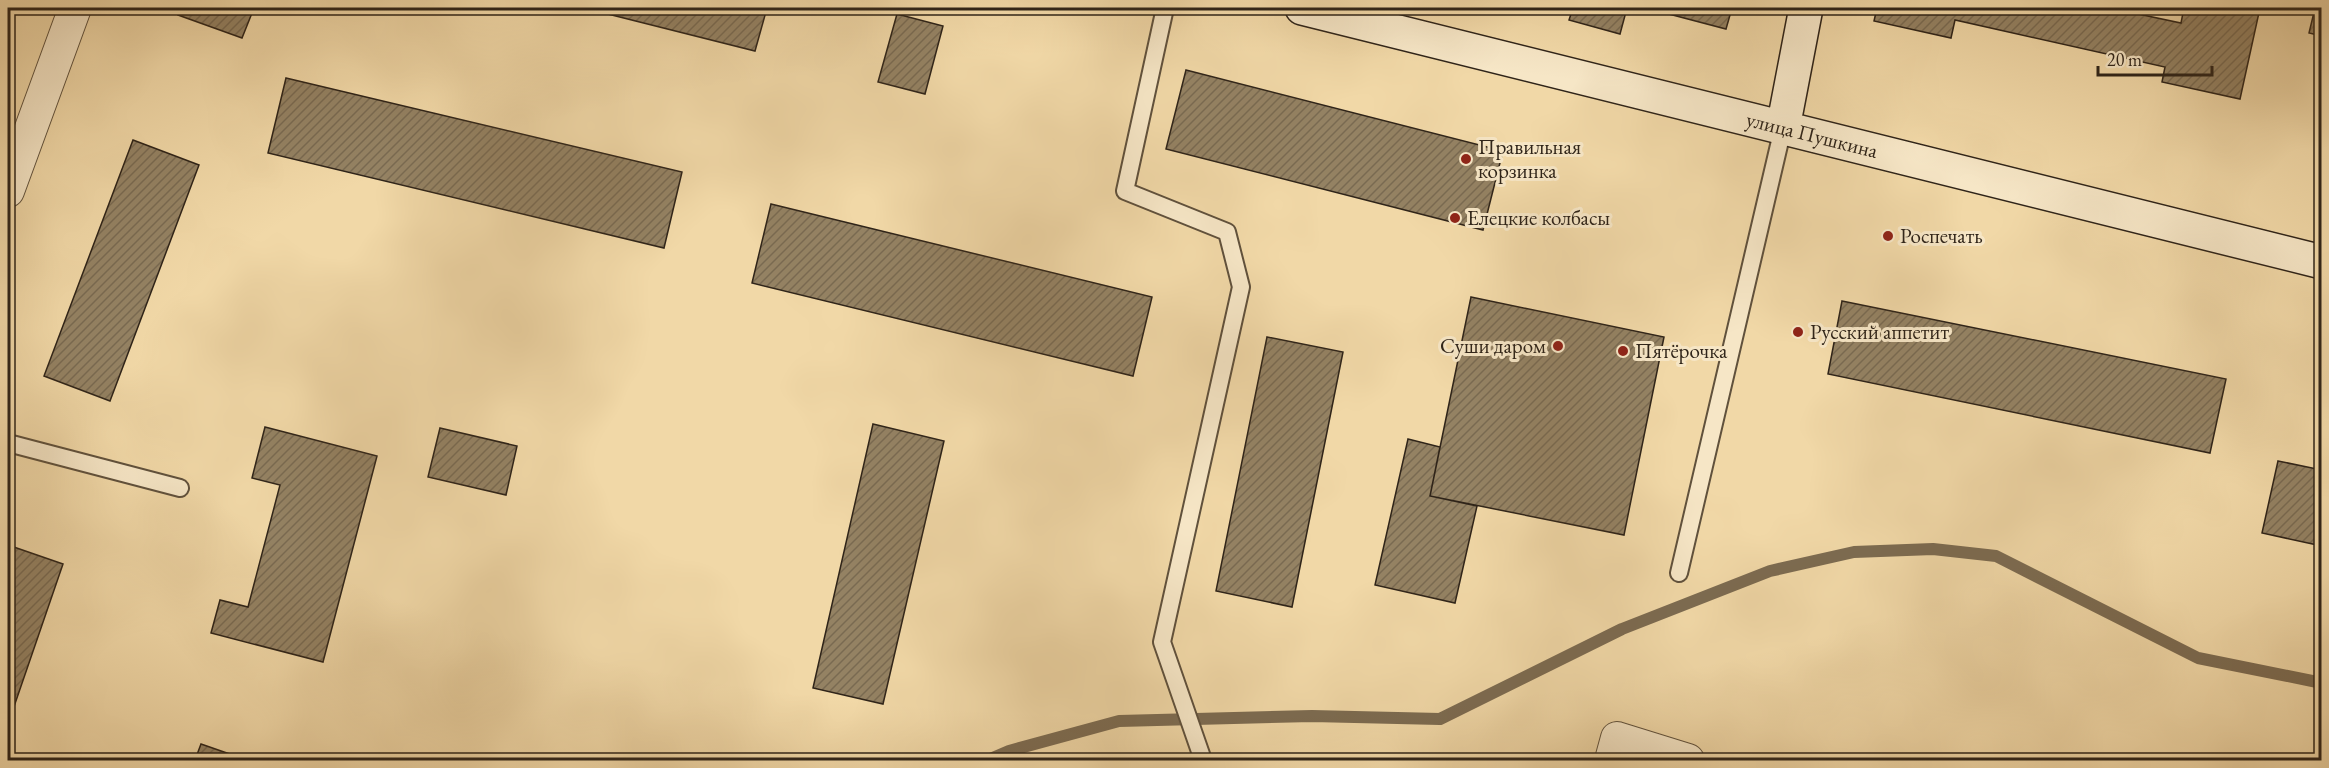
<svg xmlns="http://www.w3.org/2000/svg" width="2329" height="768" viewBox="0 0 2329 768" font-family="'EB Garamond',serif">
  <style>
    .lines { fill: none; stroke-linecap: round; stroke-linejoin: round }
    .stream { stroke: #7c6b51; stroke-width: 12 }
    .building { fill: url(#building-hatch); stroke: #2f2419; stroke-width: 1.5 }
    .lane-casing { stroke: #60513c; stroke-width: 20 }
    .street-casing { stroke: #60513c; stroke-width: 34 }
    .secondary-casing { stroke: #2f2419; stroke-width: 36 }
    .lane { stroke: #f6e6c6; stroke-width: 16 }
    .street { stroke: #f6e6c6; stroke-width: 32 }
    .secondary { stroke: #f6e6c6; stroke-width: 33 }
    .poi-dot { fill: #8f2418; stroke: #f6e6c6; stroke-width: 2 }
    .labels { text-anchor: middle; stroke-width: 6; stroke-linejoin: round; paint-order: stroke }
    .street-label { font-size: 21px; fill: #2f2419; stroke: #f6e6c6 }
    .poi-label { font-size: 21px; fill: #2f2419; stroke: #f6e6c6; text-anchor: start }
  </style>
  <defs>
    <pattern id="building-hatch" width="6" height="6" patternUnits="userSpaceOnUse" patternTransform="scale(1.5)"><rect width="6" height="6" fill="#948263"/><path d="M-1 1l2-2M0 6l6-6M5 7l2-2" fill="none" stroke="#796a51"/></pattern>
  </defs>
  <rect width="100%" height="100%" fill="#f1d8a7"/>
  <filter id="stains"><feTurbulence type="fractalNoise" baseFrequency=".00333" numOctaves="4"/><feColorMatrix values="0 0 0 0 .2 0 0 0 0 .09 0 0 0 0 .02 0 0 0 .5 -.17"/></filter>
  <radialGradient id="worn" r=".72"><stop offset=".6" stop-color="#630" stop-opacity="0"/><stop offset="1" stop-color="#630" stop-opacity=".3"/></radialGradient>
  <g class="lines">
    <path class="stream" d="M988,760l21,-9 110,-30 193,-5 128,3 182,-90 148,-58 84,-19 79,-3 63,7 202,102 124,25"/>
  </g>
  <path class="building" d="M181,8h73l-12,30 -64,-23z
    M584,8h183l-12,43z
    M1573,8h54l-7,26 -51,-14z
    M1646,8h86l-6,21z
    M1877,8h233l71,15 3,-15h76l-20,91 -78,-17 3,-15 -210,-47 -4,18 -77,-17z
    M2315,8h7v28l-13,-3z
    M897,14l46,12 -18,68 -47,-12z
    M1186,70l317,81 -20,79 -317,-81z
    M286,78l396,94 -18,76 -396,-95z
    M133,140l66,25 -89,236 -66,-25z
    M771,204l381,93 -19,79 -381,-93z
    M1471,297l193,40 -40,198 -194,-39z
    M1842,301l384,78 -16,74 -382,-79z
    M1267,337l76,15 -51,255 -76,-16z
    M873,424l71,17 -61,263 -70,-16z
    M265,427l112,29 -54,206 -112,-29 9,-33 28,7 32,-122 -28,-7z
    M440,428l77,18 -11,49 -78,-18z
    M1408,439l32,8 -10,49 47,10 -22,97 -80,-18z
    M2278,461l44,9v76l-60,-13z
    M8,545l55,19 -55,160z
    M201,744l46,16h-52z"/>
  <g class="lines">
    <g class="lane-casing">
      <path id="lane" d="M1165,8l-40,183 102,41 14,55 -79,355 41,118
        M8,443l172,45
        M1679,573l104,-445"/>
    </g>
    <g class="street-casing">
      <path id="street" d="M8,191l67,-183
        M1611,760l6,-22 71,22"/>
    </g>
    <g class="secondary-casing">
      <path id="secondary" d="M1302,8l1020,254
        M1783,128l23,-120"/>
    </g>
    <use href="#lane" class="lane"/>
    <use href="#street" class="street"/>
    <use href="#secondary" class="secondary"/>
  </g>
  <g class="poi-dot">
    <circle cx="1466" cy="159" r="6"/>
    <circle cx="1455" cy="218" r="6"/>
    <circle cx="1888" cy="236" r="6"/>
    <circle cx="1798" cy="332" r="6"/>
    <circle cx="1558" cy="346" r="6"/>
    <circle cx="1623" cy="351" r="6"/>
  </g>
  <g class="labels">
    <g class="street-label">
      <text transform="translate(1812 135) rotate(14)" y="7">улица Пушкина</text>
    </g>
    <g class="poi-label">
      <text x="1478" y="154">Правильная<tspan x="1478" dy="24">корзинка</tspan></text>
      <text x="1467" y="225">Елецкие колбасы</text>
      <text x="1900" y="243">Роспечать</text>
      <text x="1810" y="339">Русский аппетит</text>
      <text x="1546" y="353" text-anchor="end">Суши даром</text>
      <text x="1635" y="358">Пятёрочка</text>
    </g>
  </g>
  <rect width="2329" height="768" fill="none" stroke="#f1d8a7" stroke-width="30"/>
  <rect x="9" y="9" width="2311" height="750" fill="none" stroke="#2f2419" stroke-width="3"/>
  <rect x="15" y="15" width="2299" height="738" fill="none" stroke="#2f2419" stroke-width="1.5"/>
  <path d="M2098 66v9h114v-9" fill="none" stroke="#2f2419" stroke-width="3"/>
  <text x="2107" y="66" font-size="18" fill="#2f2419" stroke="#f6e6c6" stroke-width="4.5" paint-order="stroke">20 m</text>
  <rect width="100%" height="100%" filter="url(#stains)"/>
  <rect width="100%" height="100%" fill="url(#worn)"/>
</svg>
